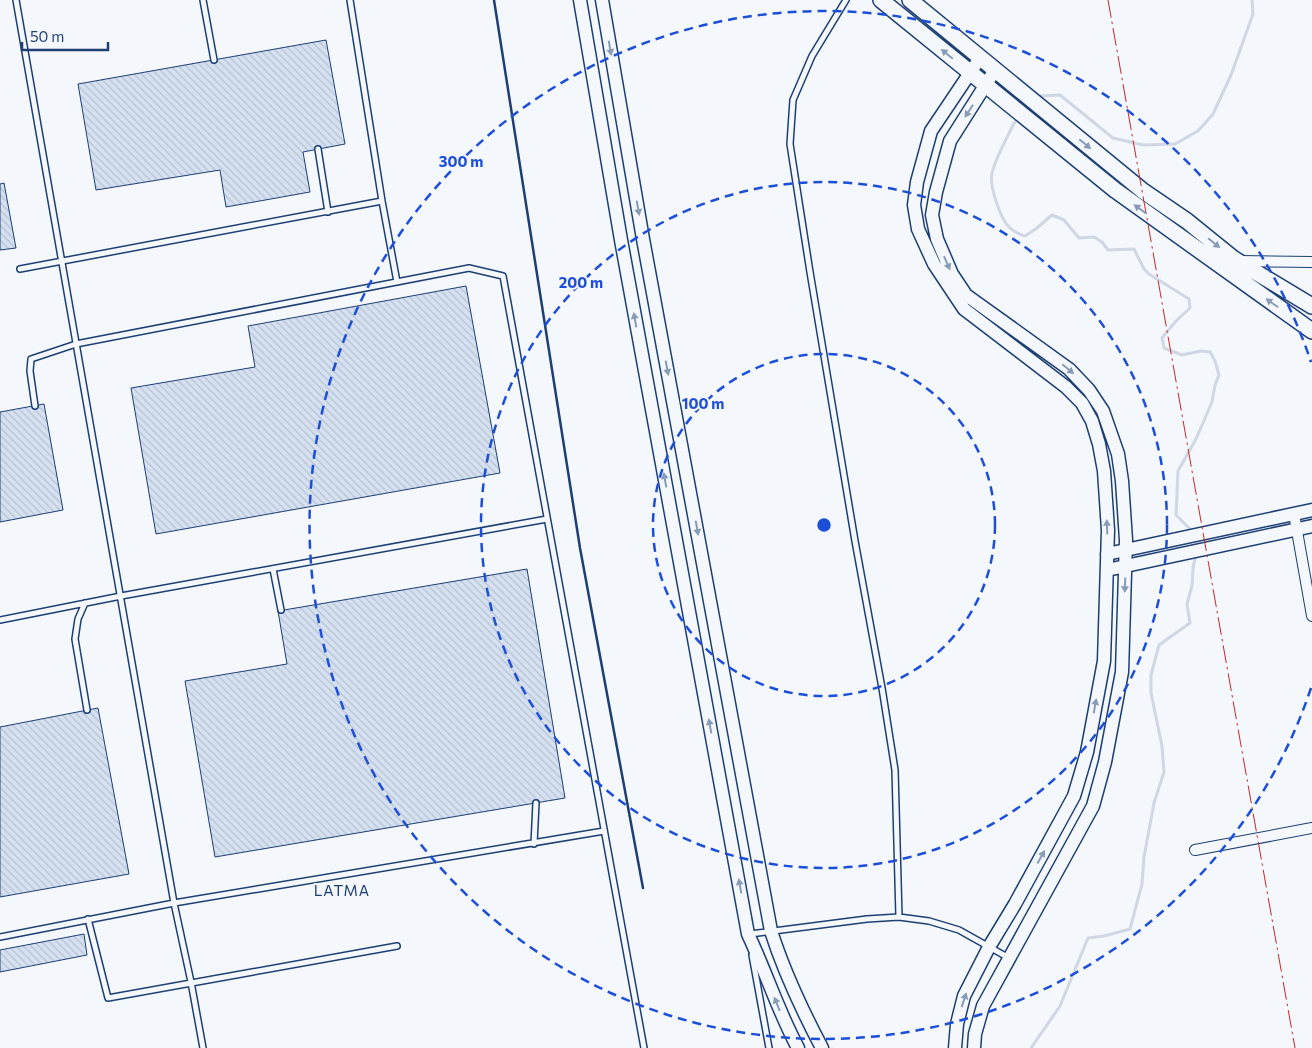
<svg xmlns="http://www.w3.org/2000/svg" width="1312" height="1048" viewBox="0 0 1312 1048" font-family="Commissioner,sans-serif">
  <style>
    .lines { fill: none; stroke-linecap: round; stroke-linejoin: round }
    .stream { stroke: #cfd7e4; stroke-width: 3 }
    .building { fill: url(#building-back-hatch); stroke: #1d3f73 }
    .service-casing { stroke: #1d3f73; stroke-width: 8 }
    .minor-casing { stroke: #1d3f73; stroke-width: 12 }
    .tertiary-casing { stroke: #1d3f73; stroke-width: 15 }
    .secondary-casing { stroke: #1d3f73; stroke-width: 18 }
    .service { stroke: #f4f7fb; stroke-width: 5 }
    .minor { stroke: #f4f7fb; stroke-width: 10 }
    .tertiary { stroke: #f4f7fb; stroke-width: 12 }
    .secondary { stroke: #f4f7fb; stroke-width: 15 }
    .wall { stroke: #1d3f73; stroke-width: 2.5 }
    .power { stroke: #c62828; stroke-width: 1; stroke-dasharray: 18 4 2.5 4; stroke-linecap: butt }
    .oneway { fill: #889bb7 }
    .ring { fill: none; stroke: #1d4ed8; stroke-width: 2.5; stroke-dasharray: 9 6 }
    .labels { text-anchor: middle; stroke-width: 4; stroke-linejoin: round; paint-order: stroke }
    .neighbourhood-label { font-size: 15px; letter-spacing: 1px; fill: #1d3f73; stroke: #f4f7fb }
    .centre { fill: #1d4ed8; stroke: #f4f7fb; stroke-width: 2.5 }
    .ring-label { font-size: 15px; text-anchor: middle; font-weight: bold; fill: #1d4ed8; stroke: #f4f7fb; stroke-width: 4; stroke-linejoin: round; paint-order: stroke }
  </style>
  <defs>
    <pattern id="building-back-hatch" width="6" height="6" patternUnits="userSpaceOnUse" patternTransform="scale(1.25)"><rect width="6" height="6" fill="#d5e0f0"/><path d="M-1 5l2 2M0 0l6 6M5-1l2 2" fill="none" stroke="#b6c1d1"/></pattern>
  </defs>
  <rect width="100%" height="100%" fill="#f4f7fb"/>
  <g class="lines">
    <path class="stream" d="M1037,100l3,-4 20,-1 53,43 30,7 32,-1 23,-13 15,-17 18,-39 22,-61 -1,-14
      M1018,118l-4,5c-7,15 -18,34 -22,50 -3,12 8,45 17,54 5,5 9,7 16,9l12,-8 15,-13 12,5 15,18 15,-1 8,5 6,8 26,-1 10,20 5,5 40,25 1,9 -14,13 -14,17 2,10 18,7 19,-4 9,1 5,9 4,14 -4,10 -3,17 -16,37 -18,32 -2,44 17,17
      M1031,1048l29,-42 28,-68 16,-2 26,-7 12,-45 2,-27 10,-54 10,-31 -2,-26 -11,-53v-18l8,-30 31,-22 -3,-19 5,-18 1,-18 3,-14"/>
  </g>
  <path class="building" d="M326,40l19,104 -42,8 7,40 -84,15 -6,-37 -124,20 -18,-106z
    M4,183l12,65 -16,2v-66z
    M466,286l34,187 -344,61 -25,-146 124,-21 -7,-41z
    M44,404l19,106 -63,12v-110z
    M527,569l38,229 -350,59 -30,-176 102,-17 -9,-53z
    M98,708l31,166 -129,23v-170z
    M84,934l3,21 -87,17v-22z"/>
  <g class="lines">
    <g class="service-casing">
      <path id="service" d="M16,0l158,903 17,79 12,66
        M203,0l11,60
        M350,0l32,201 15,81
        M846,0l-34,56 -19,44 -3,44 20,128 45,269 27,147 13,82 4,147
        M318,149l10,63
        M20,269l362,-68
        M35,406l-5,-35 1,-12 45,-15 393,-76 34,8 141,772
        M273,569l8,41
        M85,603l-7,16 -3,20 12,71
        M0,620l121,-24 426,-77
        M534,844l2,-41
        M88,919l20,79 289,-52
        M750,934l117,-15 32,-2 30,4 30,9 50,28
        M0,937l174,-34 430,-72
        M752,955l17,93"/>
    </g>
    <g class="minor-casing">
      <path id="minor" d="M1241,261l71,1
        M1294,514l18,102
        M1195,850l117,-22"/>
    </g>
    <g class="tertiary-casing">
      <path id="tertiary" d="M580,0l41,240 127,694c18,38 30,77 50,114
        M602,0l41,239 128,692c13,41 31,79 51,117
        M1107,554l205,-44
        M1107,570l205,-44
        M955,1048l2,-24 7,-28 25,-49 26,-43 59,-108 13,-44 17,-91 4,-131 -4,-59 -5,-27 -7,-23 -10,-18 -16,-16 -102,-78 -30,-45 -16,-35 -4,-24 3,-23 14,-51 49,-73
        M974,1048l1,-14 8,-28 110,-200 12,-44 17,-90 4,-132 -4,-59 -4,-27 -15,-43 -14,-21 -20,-21 -103,-74 -14,-21 -15,-35 -5,-24 4,-23 14,-51 45,-71"/>
    </g>
    <g class="secondary-casing">
      <path id="secondary" d="M881,0l234,190 197,141
        M910,0l233,191 44,30 47,38 78,47"/>
    </g>
    <use href="#service" class="service"/>
    <use href="#minor" class="minor"/>
    <use href="#tertiary" class="tertiary"/>
    <use href="#secondary" class="secondary"/>
    <path class="wall" d="M494,0l86,548 63,340"/>
    <path class="power" d="M1108,0l187,1048"/>
  </g>
  <defs><path id="oneway-solid" d="M-6-.8H1V-3.2L6.5 0L1 3.2V.8H-6Z" transform="scale(1.25)"/></defs>
  <g class="oneway">
    <use href="#oneway-solid" transform="translate(610 48) rotate(80)"/>
    <use href="#oneway-solid" transform="translate(947 54) rotate(-141)"/>
    <use href="#oneway-solid" transform="translate(969 111) rotate(123)"/>
    <use href="#oneway-solid" transform="translate(1085 144) rotate(40)"/>
    <use href="#oneway-solid" transform="translate(638 208) rotate(80)"/>
    <use href="#oneway-solid" transform="translate(1140 209) rotate(-144)"/>
    <use href="#oneway-solid" transform="translate(1214 243) rotate(39)"/>
    <use href="#oneway-solid" transform="translate(947 263) rotate(66)"/>
    <use href="#oneway-solid" transform="translate(1272 303) rotate(-145)"/>
    <use href="#oneway-solid" transform="translate(635 320) rotate(-100)"/>
    <use href="#oneway-solid" transform="translate(667 368) rotate(80)"/>
    <use href="#oneway-solid" transform="translate(1068 369) rotate(40)"/>
    <use href="#oneway-solid" transform="translate(665 480) rotate(-100)"/>
    <use href="#oneway-solid" transform="translate(1107 527) rotate(-92)"/>
    <use href="#oneway-solid" transform="translate(697 528) rotate(80)"/>
    <use href="#oneway-solid" transform="translate(1125 585) rotate(92)"/>
    <use href="#oneway-solid" transform="translate(1095 706) rotate(-80)"/>
    <use href="#oneway-solid" transform="translate(710 726) rotate(-100)"/>
    <use href="#oneway-solid" transform="translate(1041 857) rotate(-61)"/>
    <use href="#oneway-solid" transform="translate(740 886) rotate(-100)"/>
    <use href="#oneway-solid" transform="translate(964 1000) rotate(-72)"/>
    <use href="#oneway-solid" transform="translate(777 1004) rotate(-112)"/>
  </g>
  <g class="ring">
    <circle cx="824" cy="525" r="171"/>
    <circle cx="824" cy="525" r="343"/>
    <path d="M1311 688A514 514 0 1 1 1311 362"/>
  </g>
  <g class="labels">
    <g class="neighbourhood-label">
      <text x="342" y="896">LATMA</text>
    </g>
  </g>
  <circle cx="824" cy="525" r="8" class="centre"/>
  <g class="ring-label">
    <text x="461" y="167">300 m</text>
    <text x="581" y="288">200 m</text>
    <text x="703" y="409">100 m</text>
  </g>
  <path d="M22 42v8h86v-8" fill="none" stroke="#1d3f73" stroke-width="2.5"/>
  <text x="30" y="42" font-size="15" fill="#1d3f73" stroke="#f4f7fb" stroke-width="4" paint-order="stroke">50 m</text>
</svg>
